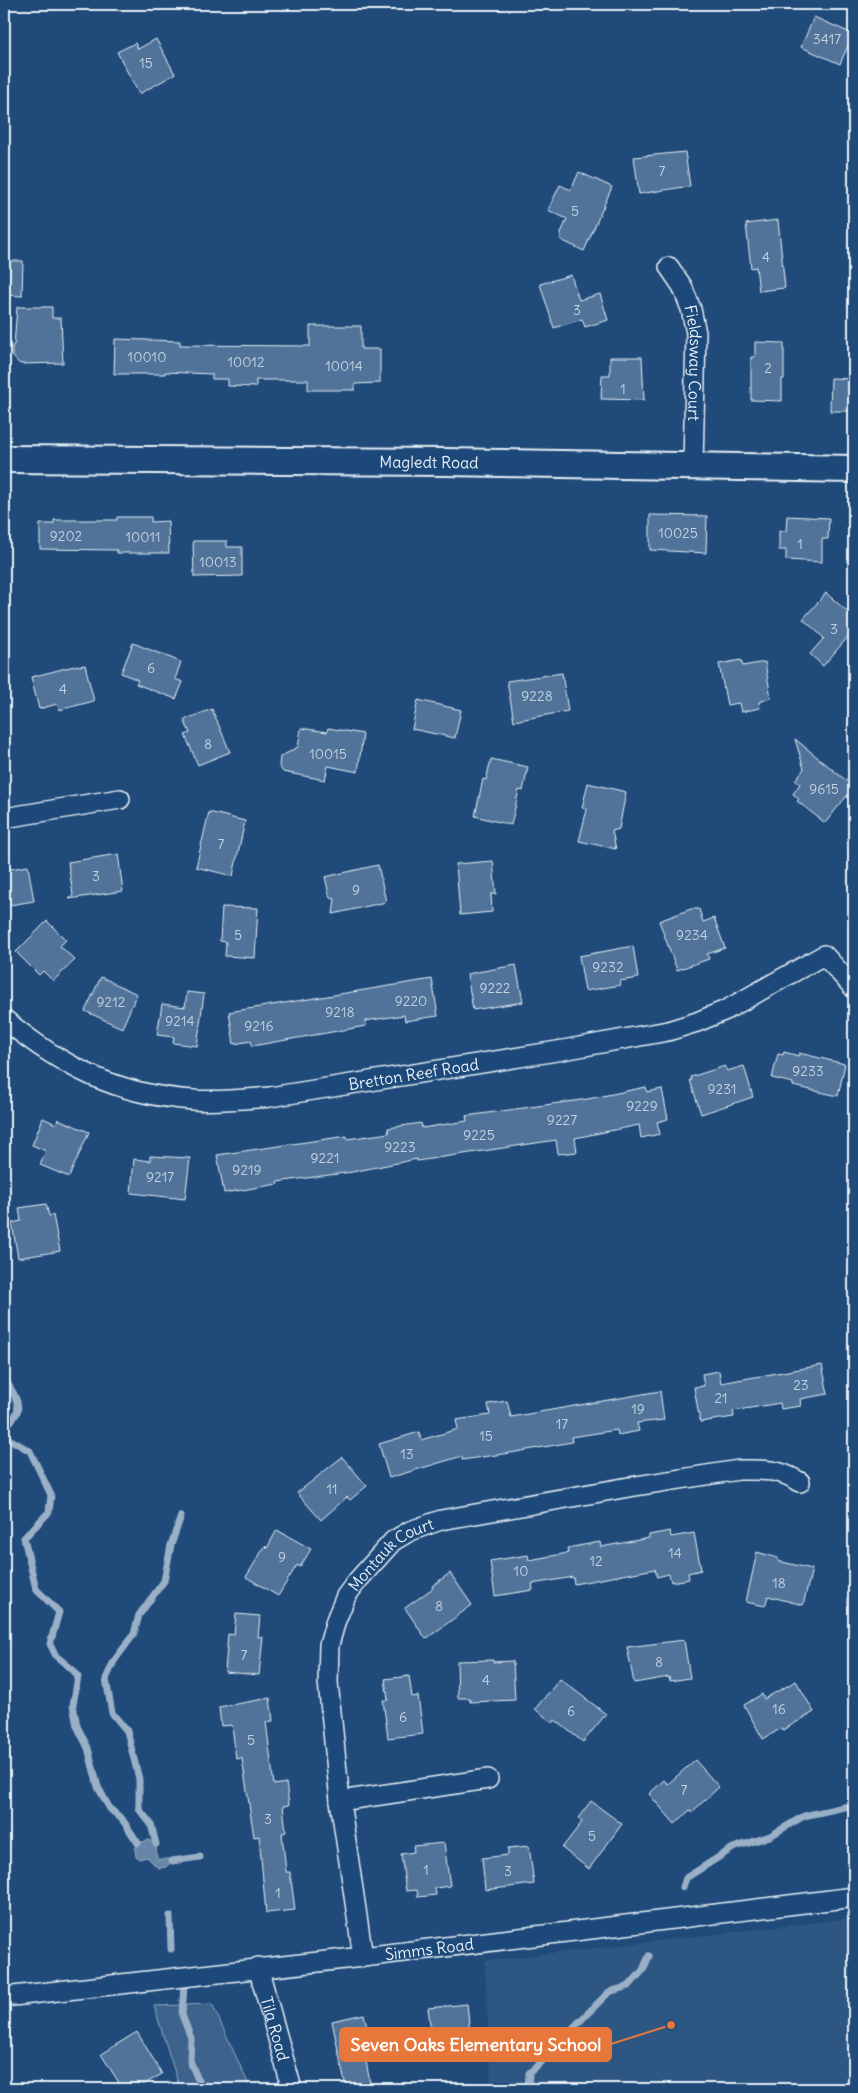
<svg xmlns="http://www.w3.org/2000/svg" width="858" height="2093" viewBox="0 0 858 2093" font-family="Delius,sans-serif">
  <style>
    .built { fill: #2e5683 }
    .green { fill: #3c628c; stroke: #92aac2 }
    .water { fill: #6685a7; stroke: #9ab0c7 }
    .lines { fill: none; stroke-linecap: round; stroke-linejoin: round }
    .stream { stroke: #9ab0c7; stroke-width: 7 }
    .building { fill: #517399; stroke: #e8f1f8 }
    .street-casing { stroke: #e8f1f8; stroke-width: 22 }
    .secondary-casing { stroke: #e8f1f8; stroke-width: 30 }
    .street { stroke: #1f4a7a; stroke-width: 19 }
    .secondary { stroke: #1f4a7a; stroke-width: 26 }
    .labels { text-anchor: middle; stroke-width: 4; stroke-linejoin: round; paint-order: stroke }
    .number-label { font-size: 14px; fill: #c2d2e0 }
    .street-label { font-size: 16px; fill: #e8f1f8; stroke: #1f4a7a }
    .leader { fill: none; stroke: #e8773b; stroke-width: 2 }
    .callout-dot { fill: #e8773b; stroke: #1f4a7a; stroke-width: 2 }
    .callout { fill: #e8773b; stroke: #e8773b; stroke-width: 2 }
    .callout-label { font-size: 18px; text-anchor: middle; font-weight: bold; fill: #fff }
  </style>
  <rect width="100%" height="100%" fill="#1f4a7a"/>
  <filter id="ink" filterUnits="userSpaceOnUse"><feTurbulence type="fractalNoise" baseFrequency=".02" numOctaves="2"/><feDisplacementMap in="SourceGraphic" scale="10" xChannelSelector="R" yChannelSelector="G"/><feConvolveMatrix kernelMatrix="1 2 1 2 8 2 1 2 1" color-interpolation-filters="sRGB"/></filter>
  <g filter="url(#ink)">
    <path class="built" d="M854,1918v171h-363l-6,-128z"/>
    <path class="green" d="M212,2004l36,79 2,6h-70l-26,-83z"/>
    <path class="water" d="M149,1840l7,4 1,15h13l2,2 -6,6 -8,1 -11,-11 -8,2 -3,-3 -1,-7 3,-6z"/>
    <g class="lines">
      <path class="stream" d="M4,1378c5,8 17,24 13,34 -2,6 -9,12 -13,17
        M4,1436l26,15 21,44 -2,17 -25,26 12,51 23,23 -9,32 6,12 18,15 4,6 -5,28 4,21 11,22 10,39 12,22 12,10 16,24
        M156,1844l-5,-20 -12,-15v-30l-12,-48 -15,-18 -6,-34 8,-18 20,-27 5,-19 25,-34 7,-36 10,-29
        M172,1861l28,-4
        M683,1887l3,-9 47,-30 37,-12 34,-20 49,-11 1,-3
        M170,1916l1,33
        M184,1985l-2,30 9,23 -1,23 12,28
        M528,2089l1,-16 27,-24 19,-23 34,-34 20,-6 14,-16 6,-14"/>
    </g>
    <path class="building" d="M814,17l39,17 -13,30 -39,-17z
      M156,39l19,35 -36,20 -22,-42 18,-9 3,6z
      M685,152l5,34 -51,8 -5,-37z
      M579,172l33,15 -28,64 -23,-11v-7l6,-14 -19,-9 12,-25 11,5z
      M778,220l7,68 -26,3 -3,-24 -5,1 -5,-44z
      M4,261h19l-1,35 -18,-1z
      M571,275l8,25 21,-6 8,26 -23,7 -3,-8 -28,9 -14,-44z
      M17,307h35v11h9l2,45 -43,1 -8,-8v-10l2,-1z
      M310,326h51v23h19v34l-25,1v6h-47v-10h-52v7l-28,-1v-7h-16v-5l-47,-2v2h-51l1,-35 65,2v4l130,1z
      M755,342l29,1v36h-2v22l-31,-1v-43h4z
      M610,357h32l2,43 -43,-1 1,-24h8z
      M831,378l23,1v32h-24z
      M650,515l57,1 -1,37 -56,-3z
      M787,516l42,2 -1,21h-6v23l-36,-2v-10h-7v-19h7z
      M117,517h34v5l17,-1 1,32h-52v-3l-77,-1v-25h14v-4h63z
      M193,541h34v6h15v29l-48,1z
      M826,593l22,19 6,-7v25l-31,36 -13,-12 14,-16 -21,-19z
      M133,643l48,19 -6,17 8,3 -7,17 -40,-15 2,-4 -17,-7z
      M741,660l2,6 22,-4 6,36 -12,4 1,6 -19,4 -2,-9 -12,2 -8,-41z
      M78,665l1,1 6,-1 9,36 -35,9 -2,-6 -18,5 -8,-32z
      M562,673l6,38 -54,10 -7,-40z
      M418,700l43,10 -6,28 -43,-9z
      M212,709l18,43 -32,13 -13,-30 5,-2 -6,-13z
      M301,728l26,4 1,-4 35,6 -5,38 -30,-6 -3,14 -42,-8 -4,-6 1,-9 18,-10z
      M795,739l59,48 -29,36 -28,-22 2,-2 -6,-5 7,-10 -5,-4 9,-11z
      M491,759l37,8 -5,24 -4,-1 -8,35 -36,-9 8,-37 3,1z
      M588,783l38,9 -7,37 -7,2 4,18 -37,-8 8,-32 -5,-1z
      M209,812l36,9 -12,55 -37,-9z
      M118,854l5,37 -54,8 4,-4 -5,-33z
      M493,861l3,33h-5l1,18 -32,3 -4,-51z
      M378,865l8,37 -53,12 2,-15 -5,-1 -5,-21z
      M28,866l6,35 -30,5v-36z
      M222,907l36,1 -3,50 -30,-2 1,-14 -6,-1z
      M691,909h8l4,13 11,-4 11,30 -18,6 2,5 -32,11 -18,-49z
      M47,921l19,19 -6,6 15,14 -22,21 -10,-10 -4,4 -23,-23z
      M633,946l5,32 -18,3 1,4 -36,6 -6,-35z
      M516,965l7,37 -50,8 -6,-36z
      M101,977l36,17 -15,34 -37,-17z
      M432,979l6,37 -33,5 -1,-6 -39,6 1,5 -114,20 -1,-5 -17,3 -5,-32z
      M187,992l17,2 -7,52 -24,-3 1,-6 -17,-2 5,-31 23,3z
      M784,1052l15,4v-3l46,11 -7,32 -45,-10v-3l-21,-5 6,-24 5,1z
      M725,1066l2,5 17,-5 9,31 -52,17 -11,-34h2l-1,-3z
      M646,1087l1,5 15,-3 6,30 -11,3 3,12 -19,4 -2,-13 -64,13 2,14 -19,2 -2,-14 -139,21v-2l-65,13 -75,10 1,2 -54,9 -7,-38 130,-19v3l42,-6 -1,-5 33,-5 1,5 45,-7 -1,-5 122,-17z
      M43,1118l13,6 2,-5 31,13 -20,45 -29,-12 6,-14 -14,-6z
      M150,1156l40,2 -5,41 -54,-6 3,-34 16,2z
      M46,1204l3,12 4,-1 7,36 -42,7 -6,-35 9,-2 -2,-13z
      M822,1365l6,29 -28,5 1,7 -20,3 -1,-6 -47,8 1,6 -34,5 -6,-35 10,-1 -2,-12 17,-3 2,12z
      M660,1391l4,29 -27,3 2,8 -21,4 -1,-5 -46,7 1,5 -56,10 -54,8v-4l-73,22 -10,-34 40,-12 2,8 37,-11 -2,-9 34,-5 -2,-11 19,-3 4,16z
      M342,1457l25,29 -17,14 -3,-3 -26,23 -24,-27z
      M277,1530l34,19 -11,18 -3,-2 -19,31 -32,-19 19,-31 2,2z
      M670,1531l1,6 23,-4 7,37 -13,3 1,6 -18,3 -2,-8 -12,3 -2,-8 -81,15 -1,-7 -41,7 1,6 -38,6 -5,-35 38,-6 1,5 39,-7 -1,-5 33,-6 1,5 48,-9v-3z
      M757,1552l21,6v3l34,8 -9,36 -35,-9 -3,10 -19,-4z
      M450,1573l22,32 -46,34 -21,-31 28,-20 -1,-2z
      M236,1614l24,2 -2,21h5l-4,38 -34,-3 3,-38 6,1z
      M684,1640l6,38 -20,3 -1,-4 -35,6 -7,-36z
      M493,1660v2l20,-1 2,39 -45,2v-4h-12l-1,-37z
      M409,1676l3,21 6,-1 5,38 -35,4 -5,-38h5l-3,-21z
      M560,1679l46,35 -23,28 -28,-22 -2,3 -18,-14z
      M796,1681l18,31 -31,18 -1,-2 -19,11 -19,-34 18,-11 2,5z
      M270,1698l3,23 -7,1 8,63 12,-2 3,22 -6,1 3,26 -4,1 4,39h4l5,38 -29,3 -7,-77 -5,1 -12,-79 -6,1 -4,-34 -11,1 -2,-19z
      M695,1760l24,27 -27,25 -2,-2 -15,14 -26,-30 15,-14 4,4z
      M591,1801l31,23 -33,45 -27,-21 20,-26 -4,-4z
      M444,1843l6,43 -15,2 1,7 -18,2 -1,-7 -11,1 -5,-37 13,-2 -1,-6z
      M529,1846l5,38 -49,6 -3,-32 26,-3v-7z
      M467,2004l3,29 -38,5 -4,-30z
      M364,2014l10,46 -8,1 4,22 -24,5 -14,-67z
      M137,2032l25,42 -26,15h-13l-22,-35z"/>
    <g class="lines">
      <g class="street-casing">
        <g id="street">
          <path id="s1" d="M669,267l13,19 9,23 5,24 -3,133"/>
          <path d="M4,818l116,-19"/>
          <path id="s2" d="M4,1019c58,48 113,76 189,81 26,2 51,-1 77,-3l293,-47 105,-19 29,-9 29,-12 98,-55 30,33"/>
          <path d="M340,1801l148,-22"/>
          <path id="s3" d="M363,1957l-23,-156 -12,-119 1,-37 7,-25 10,-24 12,-16 35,-39 17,-10 31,-11 188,-33 110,-17c25,0 38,-2 61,12"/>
          <path id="s4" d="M258,1967l34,122"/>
          <path id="s5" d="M4,1997l359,-40 491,-60"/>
        </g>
      </g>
      <g class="secondary-casing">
        <g id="secondary">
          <path id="s6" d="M4,459l443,3 407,7"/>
        </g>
      </g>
      <use href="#street" class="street"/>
      <use href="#secondary" class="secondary"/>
    </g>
  </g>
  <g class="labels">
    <g class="number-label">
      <text x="827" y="44">3417</text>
      <text x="146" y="68">15</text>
      <text x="662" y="176">7</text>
      <text x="575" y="216">5</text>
      <text x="766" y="262">4</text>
      <text x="577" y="315">3</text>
      <text x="147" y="362">10010</text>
      <text x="246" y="367">10012</text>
      <text x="344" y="371">10014</text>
      <text x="768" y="373">2</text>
      <text x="623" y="394">1</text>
      <text x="678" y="538">10025</text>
      <text x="66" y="541">9202</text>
      <text x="143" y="542">10011</text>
      <text x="800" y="549">1</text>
      <text x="218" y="567">10013</text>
      <text x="834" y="634">3</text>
      <text x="151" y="673">6</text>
      <text x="63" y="694">4</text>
      <text x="537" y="701">9228</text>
      <text x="208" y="749">8</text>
      <text x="328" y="759">10015</text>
      <text x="824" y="794">9615</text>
      <text x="221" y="849">7</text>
      <text x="96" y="881">3</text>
      <text x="356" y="895">9</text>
      <text x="238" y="940">5</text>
      <text x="692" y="940">9234</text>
      <text x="608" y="972">9232</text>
      <text x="495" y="993">9222</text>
      <text x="411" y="1006">9220</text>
      <text x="111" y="1007">9212</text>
      <text x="340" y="1017">9218</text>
      <text x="180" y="1026">9214</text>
      <text x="259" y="1031">9216</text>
      <text x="808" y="1076">9233</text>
      <text x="722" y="1094">9231</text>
      <text x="642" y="1111">9229</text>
      <text x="562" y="1125">9227</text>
      <text x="479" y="1140">9225</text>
      <text x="400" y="1152">9223</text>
      <text x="325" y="1163">9221</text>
      <text x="247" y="1175">9219</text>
      <text x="160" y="1182">9217</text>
      <text x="801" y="1390">23</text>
      <text x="721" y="1403">21</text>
      <text x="638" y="1414">19</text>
      <text x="562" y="1429">17</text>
      <text x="486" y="1441">15</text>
      <text x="407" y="1459">13</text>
      <text x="332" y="1494">11</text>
      <text x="675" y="1558">14</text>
      <text x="282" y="1562">9</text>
      <text x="596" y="1566">12</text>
      <text x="521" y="1576">10</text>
      <text x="779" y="1588">18</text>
      <text x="439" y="1611">8</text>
      <text x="244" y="1660">7</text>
      <text x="659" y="1667">8</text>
      <text x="486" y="1685">4</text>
      <text x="779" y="1714">16</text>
      <text x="571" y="1716">6</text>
      <text x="403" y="1722">6</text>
      <text x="251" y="1745">5</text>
      <text x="684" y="1795">7</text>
      <text x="268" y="1824">3</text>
      <text x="592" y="1841">5</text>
      <text x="426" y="1875">1</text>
      <text x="508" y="1876">3</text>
      <text x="278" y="1898">1</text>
    </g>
    <g class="street-label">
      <text dy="6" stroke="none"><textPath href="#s1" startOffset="102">Fieldsway Court</textPath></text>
      <text dy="6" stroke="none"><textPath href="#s6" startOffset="425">Magledt Road</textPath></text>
      <text dy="6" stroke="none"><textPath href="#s2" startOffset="432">Bretton Reef Road</textPath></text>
      <text dy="6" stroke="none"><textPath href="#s3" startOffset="429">Montauk Court</textPath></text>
      <text dy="6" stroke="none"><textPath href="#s5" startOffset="428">Simms Road</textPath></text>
      <text dy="6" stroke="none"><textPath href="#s4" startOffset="64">Tila Road</textPath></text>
    </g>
  </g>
  <path class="leader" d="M671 2025L611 2044"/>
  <circle class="callout-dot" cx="671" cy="2025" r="5"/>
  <rect class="callout" x="340" y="2028" width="271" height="33" rx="5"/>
  <g class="callout-label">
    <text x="476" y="2051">Seven Oaks Elementary School</text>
  </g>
  <rect width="858" height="2093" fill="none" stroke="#1f4a7a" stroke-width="20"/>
  <rect x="10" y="10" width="838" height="2073" fill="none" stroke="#e8f1f8" stroke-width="2" filter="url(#ink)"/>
</svg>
